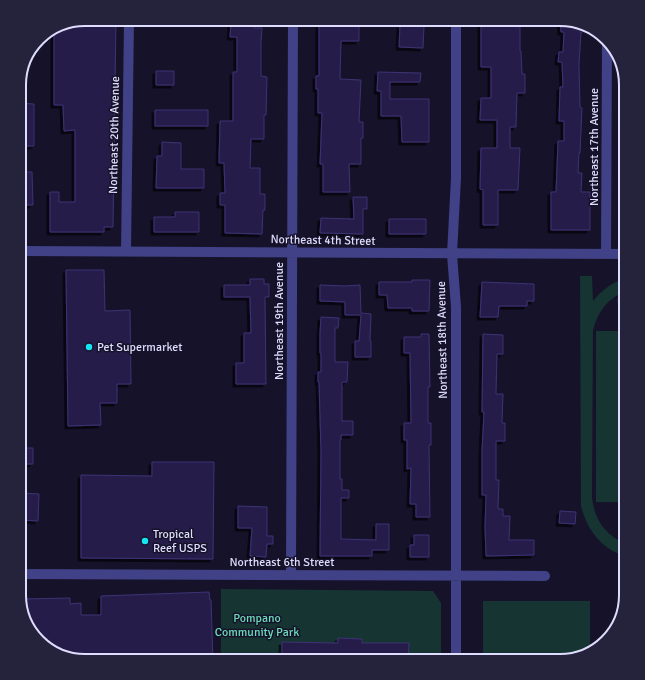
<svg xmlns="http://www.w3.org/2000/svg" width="645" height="680" viewBox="0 0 645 680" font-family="Signika,sans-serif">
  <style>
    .green { fill: #163431 }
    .building { fill: #261f4a; stroke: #3d3374; filter: url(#shadow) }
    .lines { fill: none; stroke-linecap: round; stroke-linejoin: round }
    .street { stroke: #404186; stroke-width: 10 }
    .poi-dot { fill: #14e6f2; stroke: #15122a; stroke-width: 1.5 }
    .labels { text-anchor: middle; stroke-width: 3; stroke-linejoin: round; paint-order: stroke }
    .street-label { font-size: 12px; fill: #dfddfd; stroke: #15122a }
    .poi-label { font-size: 12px; fill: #dfddfd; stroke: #15122a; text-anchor: start }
    .park-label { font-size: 12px; fill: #6cdbba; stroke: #15122a }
    .rim { fill: none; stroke: #dfddfd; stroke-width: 2 }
  </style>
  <defs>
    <filter id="shadow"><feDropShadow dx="-3" dy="3" stdDeviation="0" flood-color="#0009"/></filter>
  </defs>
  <rect width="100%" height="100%" fill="#15122a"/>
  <path class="green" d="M580,276h12l1,25c9,-11 19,-19 33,-23v13c-18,7 -28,20 -33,39l-1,167c2,22 13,38 34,47v12c-24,-6 -39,-26 -45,-50z
    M617,299h9v17c-6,-5 -8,-10 -9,-17z
    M596,331h30v171h-30z
    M221,589l212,2 8,12v58h-220z
    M483,601h107v49l-25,9h-82z"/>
  <path class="building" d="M85,19h31l-3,208h-9v5h-54v-40h9v10h16v-72l-11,1 -1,-26h-9v-74z
    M560,19l23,5v8h-2l-2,33 1,42 2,1 -2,45h-1l-1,20h4l-1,19h9v38h-39v-38h5l2,-51h6v-20h-5l1,-34h3l-1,-25h-4l1,-10h4l1,-20h-3z
    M481,21h39v30h1l1,23h3v19h-8l-1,34h-6v21h10l-2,42h-20v35h-15v-35l-3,-1 1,-41h16v-28h-17l1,-22h10v-31h-10z
    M231,22l23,1v5h8l-1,15v33l6,1 -1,38h-2v24h-13l-1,29h10v26h5v16h-2l-1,24 -37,-1v-28h-5v-12h5l-1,-30h-5l1,-42h13v-49h4v-35h-7z
    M319,24h40v17h-18l-1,38 21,1 -2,42h4v16h-2v26h-12l1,28h-27v-28h-3l2,-51h-4v-24h-2v-13h3z
    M400,25l24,1 -1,22 -24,-1z
    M156,71h18v14h-18z
    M378,72l43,1 -1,9h-30v17h39v43h-27l-1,-26h-20v-25h-4z
    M19,103l15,1v42h-15z
    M155,110h53v16h-53z
    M162,142l19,1v26h23v19h-48l1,-32h5z
    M19,172h13l1,33h-14z
    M353,197h14v12h-4v25l-43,-1 1,-15 33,1z
    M175,212h24v20h-45v-15h21z
    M389,219h37v15h-37z
    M66,270h38l1,41 25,-1 1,74h-14v19h-17l1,22 -33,1z
    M250,279h14v5h5v13h-4l1,87h-30v-21h8v-30h7l-1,-33v-3h-26v-12h26z
    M412,280h18l-1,31h-17v-3h-24l-1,-13h-8v-13h33z
    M482,282l52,2v17h-7v5h-28l-1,11h-18z
    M320,285l25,1 15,-1 1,28 10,1 -1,27h1v16h-16v-16h4l2,-26h-16v-13l-25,-1z
    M321,317l18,1 -1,10h-3v34h13l-1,20h-5v39h11v14h-12v5h-1v39h2v11h7v8h-8v41l35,1v-16h13v26h-17v6h-52l1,-105 -2,-69h-1v-10h3v-19h-1v-20z
    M421,334h8l1,53h-2v36h3v22h-2l1,72h-14v-13h-6l1,-36 -4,1v-29h-3v-17h7l-1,-70h-6v-16h17z
    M483,334l20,1v19h-6l-1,40h7l-1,29h3v18h-9v39h3l-1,29h5v7h7l-1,24h25v15l-48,1 -1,-29 1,-32h-4v-44l2,-39h-2z
    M19,448h14v16h-14z
    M152,462h62l-1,97 -132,-1v-83l71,1z
    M22,493l17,1 -1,27 -17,-1z
    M238,506l29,1v29h6v8h-6l-1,13 -16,-1 2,-28h-14z
    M560,511l16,1 -1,12 -16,-1z
    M414,535h15v22h-19v-12h4z
    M209,592l1,8h1l2,61h-128l-29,-7 -21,-16 -14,-39 49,-1v6l11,-1v12h20v-19z
    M338,638l24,1v4h47l-1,18h-126v-19l56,1z"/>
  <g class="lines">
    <path class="street" d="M456,19v159l-4,76 4,53v354
      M19,251l607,3
      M126,251l3,-232
      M606,254l1,-214
      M19,574l526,2
      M291,575l2,-556"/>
  </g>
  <g class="poi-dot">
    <circle cx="89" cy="347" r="4"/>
    <circle cx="145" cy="541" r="4"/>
  </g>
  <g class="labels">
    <g class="street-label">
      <text transform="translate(114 135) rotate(-89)" y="4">Northeast 20th Avenue</text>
      <text transform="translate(594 147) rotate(-90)" y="4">Northeast 17th Avenue</text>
      <text transform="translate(323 240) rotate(1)" y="4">Northeast 4th Street</text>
      <text transform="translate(279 321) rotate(-90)" y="4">Northeast 19th Avenue</text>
      <text transform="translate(442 340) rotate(-91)" y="4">Northeast 18th Avenue</text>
      <text x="282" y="566">Northeast 6th Street</text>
    </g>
    <g class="poi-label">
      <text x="97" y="351">Pet Supermarket</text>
      <text x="153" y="538">Tropical<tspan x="153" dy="14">Reef USPS</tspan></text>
    </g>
    <g class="park-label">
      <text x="257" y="622">Pompano<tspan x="257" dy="14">Community Park</tspan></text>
    </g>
  </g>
  <path d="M0 0H645V680H0ZM85 26H560A59 59 0 0 1 619 85V595A59 59 0 0 1 560 654H85A59 59 0 0 1 26 595V85A59 59 0 0 1 85 26Z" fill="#25223b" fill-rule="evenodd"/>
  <path class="rim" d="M85 26H560A59 59 0 0 1 619 85V595A59 59 0 0 1 560 654H85A59 59 0 0 1 26 595V85A59 59 0 0 1 85 26Z"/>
</svg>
